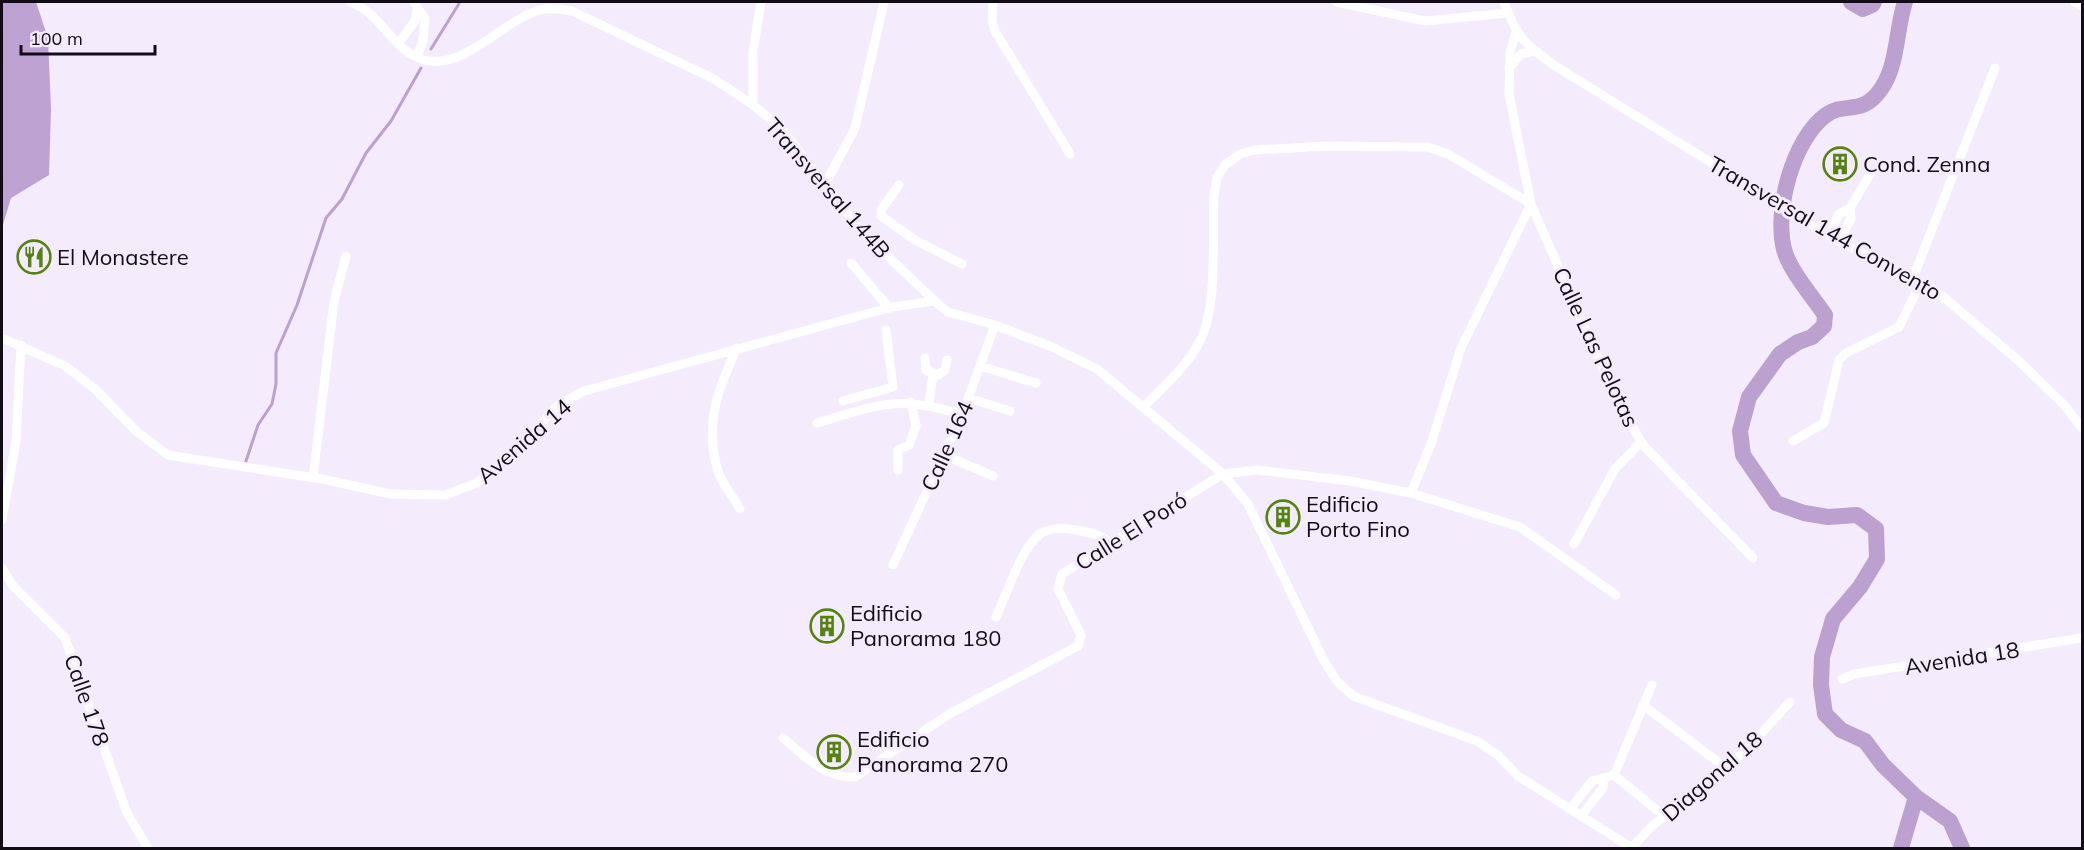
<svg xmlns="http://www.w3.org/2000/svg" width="2084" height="850" viewBox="0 0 2084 850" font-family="Mulish,sans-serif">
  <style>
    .forest { fill: #bea3d2 }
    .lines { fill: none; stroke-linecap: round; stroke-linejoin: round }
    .stream { stroke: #bca1d0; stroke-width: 3 }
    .river { stroke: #bca1d0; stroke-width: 16 }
    .street { stroke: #fff; stroke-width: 9 }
    .labels { text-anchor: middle; stroke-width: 6; stroke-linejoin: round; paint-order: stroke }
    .poi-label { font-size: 22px; fill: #110c15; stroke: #f4ebfc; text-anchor: start }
    .street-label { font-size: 22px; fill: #110c15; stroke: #f4ebfc }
  </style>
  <rect width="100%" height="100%" fill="#f4ebfc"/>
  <path class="forest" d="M2,2h34l12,36 3,71 -2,66 -38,23 -9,30z"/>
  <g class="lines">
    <path class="stream" d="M431,49l29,-47
      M246,461l12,-36 14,-21 4,-20v-31l21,-48 29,-87 16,-19 24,-46 25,-32 30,-53"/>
    <path class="river" d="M1851,2l12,7 9,-4 2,-3
      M1905,2c-9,27 -7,63 -24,87 -19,28 -36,12 -55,26 -33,24 -52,95 -42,134 5,21 29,48 41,66l-1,11 -12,11 -14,5 -18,12 -31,43 -9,34 3,24 33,48 28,10 24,4 29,-2 19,14 1,30 -17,28 -27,32 -11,38 -1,28 4,29 16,16 24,11 18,24 33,32 34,24 12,27
      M1901,848l15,-51"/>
    <path class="street" d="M350,2c32,11 42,49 74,58 42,11 82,-44 120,-51 10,-1 19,0 28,2l142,68 39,26 28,23 81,104 76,72 10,8 47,13 57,22 45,22 126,105 25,30 76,157 13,20 16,15 124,45 22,15 19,20 114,72
      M414,2l11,17 -2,22 -6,16
      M993,2l-1,19 3,10 75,123
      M1337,2l88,19 83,-8
      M1504,2c14,37 20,42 53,65l279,173 85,42 20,13 78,66 46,45 17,22
      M2075,2l7,4
      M398,44l17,-23 2,-12
      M1509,68l12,-14 13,-3
      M753,105v-53l8,-50
      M825,184l30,-56 29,-126
      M899,185l-18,25v6l34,24 47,24
      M1850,208l21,-35
      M1828,235l11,-21 11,-6 1,11 -12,22
      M851,263l38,45
      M1913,278l82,-210
      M2,338l63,28 30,23 42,43 31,23 154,24 69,15 54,1 32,-12 36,-29 43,-47 28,-16 308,-84 42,-6
      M737,348c-18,39 -32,72 -21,116 3,16 16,31 24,45
      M925,358l1,12 12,5 7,-5 2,-10
      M980,366l56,17
      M968,398l42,13
      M843,401l50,-14 -7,-57
      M929,404l4,-30
      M1143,407c20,-20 44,-40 57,-66 18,-34 12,-106 14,-146l3,-18 9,-13 14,-10 15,-4 70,-4 103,1 20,7 83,50 81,186 31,55 110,113
      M817,423c61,-18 82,-29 145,-8
      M1793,441l31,-18 15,-63 7,-7 53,-26 22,-45
      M944,455l49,21
      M898,470v-20l11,-5 7,-19 -5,-24
      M313,478l21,-177 12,-45
      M1411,493l20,-49 30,-96 70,-144 -22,-110 1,-42 6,-20
      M2,520l14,-79 5,-96
      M1574,544l41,-75 26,-27
      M893,565l69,-150 33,-90
      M2,568l11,18 52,52 62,175 21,35
      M996,617c10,-21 26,-71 44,-83 11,-7 24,-6 37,-4 13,3 23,4 34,13
      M1842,679l12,-5 228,-36
      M1643,705l75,57
      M783,738c22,18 42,41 72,39l96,-64 127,-67 3,-11 -23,-46 4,-15 161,-100 35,-4 92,11 61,12 109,34 96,68
      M1614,775l44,36
      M1570,809l22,-28 22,-6 38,-90
      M1581,816l22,-28 1,-9
      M1631,848l21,-22 91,-73 47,-51"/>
  </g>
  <defs>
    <g id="building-ring" transform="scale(1.725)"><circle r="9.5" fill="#f4ebfc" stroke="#558311" stroke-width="1.5"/><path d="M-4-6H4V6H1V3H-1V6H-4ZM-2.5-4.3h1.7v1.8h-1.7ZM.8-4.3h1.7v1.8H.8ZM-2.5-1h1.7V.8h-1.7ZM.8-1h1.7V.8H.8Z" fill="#558311"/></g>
    <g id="restaurant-ring" transform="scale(1.725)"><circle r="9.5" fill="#f4ebfc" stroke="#558311" stroke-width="1.5"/><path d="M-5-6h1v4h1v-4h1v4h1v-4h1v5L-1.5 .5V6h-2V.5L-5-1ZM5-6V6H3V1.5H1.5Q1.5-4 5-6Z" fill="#558311"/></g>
  </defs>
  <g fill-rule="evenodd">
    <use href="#building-ring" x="1840" y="164"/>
    <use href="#restaurant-ring" x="34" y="257"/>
    <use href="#building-ring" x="1283" y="517"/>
    <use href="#building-ring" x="827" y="626"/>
    <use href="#building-ring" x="834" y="752"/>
  </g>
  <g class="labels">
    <g class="poi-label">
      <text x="1863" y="172">Cond. Zenna</text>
      <text x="57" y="265">El Monastere</text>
      <text x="1306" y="512">Edificio<tspan x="1306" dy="25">Porto Fino</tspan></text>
      <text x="850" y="621">Edificio<tspan x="850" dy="25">Panorama 180</tspan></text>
      <text x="857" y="747">Edificio<tspan x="857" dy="25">Panorama 270</tspan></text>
    </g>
    <g class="street-label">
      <text transform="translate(828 188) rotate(49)" y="8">Transversal 144B</text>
      <text transform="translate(1825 228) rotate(30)" y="8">Transversal 144 Convento</text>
      <text transform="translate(1596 347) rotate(65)" y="8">Calle Las Pelotas</text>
      <text transform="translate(524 441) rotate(-41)" y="8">Avenida 14</text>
      <text transform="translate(947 446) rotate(-66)" y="8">Calle 164</text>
      <text transform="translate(1131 531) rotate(-32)" y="8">Calle El Poró</text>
      <text transform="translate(1962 658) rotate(-9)" y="8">Avenida 18</text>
      <text transform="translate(87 700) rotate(71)" y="8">Calle 178</text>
      <text transform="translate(1712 776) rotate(-41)" y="8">Diagonal 18</text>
    </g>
  </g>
  <rect width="2084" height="850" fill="none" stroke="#110c15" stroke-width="6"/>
  <path d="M21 45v9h134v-9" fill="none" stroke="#110c15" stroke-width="3"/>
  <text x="30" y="45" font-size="18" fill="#110c15" stroke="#f4ebfc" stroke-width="4.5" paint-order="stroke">100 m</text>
</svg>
